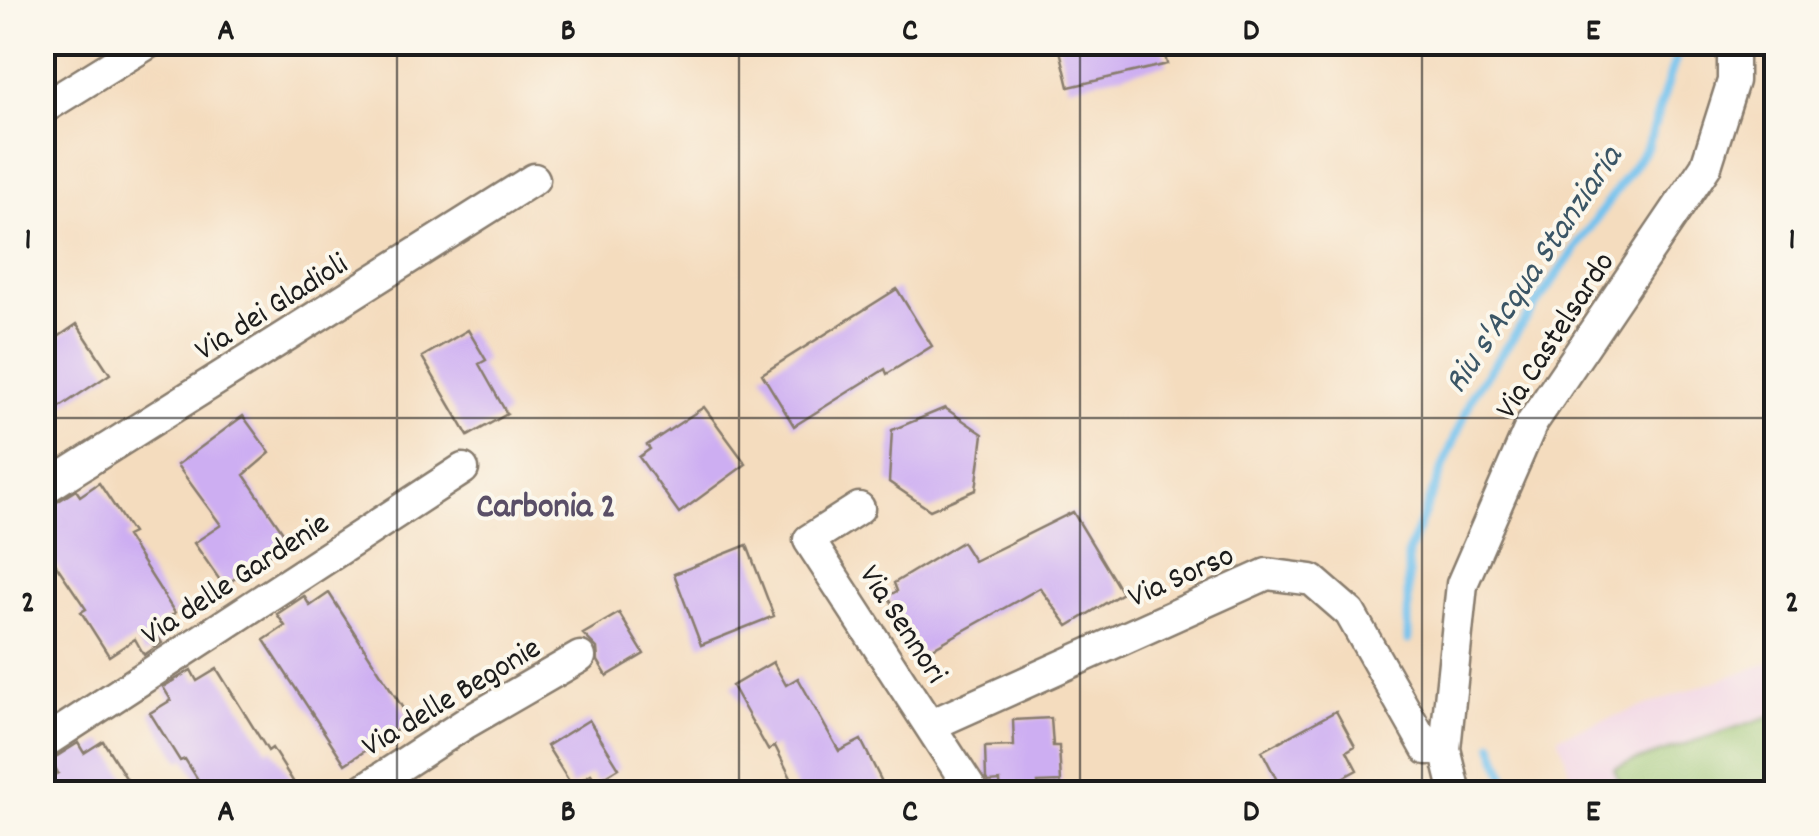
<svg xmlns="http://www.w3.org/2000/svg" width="1819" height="836" viewBox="0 0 1819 836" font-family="Dekko,sans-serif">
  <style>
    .built { fill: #f0d0e4 }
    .pitch { fill: #98c26f; stroke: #5a6f46; stroke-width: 2.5 }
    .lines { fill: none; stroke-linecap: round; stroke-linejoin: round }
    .stream { stroke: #74c2ee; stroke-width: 9 }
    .building { fill: #cdaef2 }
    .minor-casing { stroke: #887c6d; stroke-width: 35 }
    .minor { stroke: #fff; stroke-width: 30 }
    .grid { fill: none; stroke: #1c1c1c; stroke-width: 2.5; stroke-opacity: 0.55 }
    .labels { text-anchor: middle; stroke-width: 8; stroke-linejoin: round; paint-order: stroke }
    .street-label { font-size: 32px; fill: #1c1c1c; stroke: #fbf7ec }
    .water-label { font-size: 35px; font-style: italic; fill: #3b5666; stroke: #fbf7ec }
    .neighbourhood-label { font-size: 35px; font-weight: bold; fill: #5a4f67; stroke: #fbf7ec }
    .neatline { fill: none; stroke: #1c1c1c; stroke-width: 4 }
    .grid-label { font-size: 32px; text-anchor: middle; font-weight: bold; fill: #1c1c1c }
  </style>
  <rect width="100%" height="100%" fill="#fbf7ec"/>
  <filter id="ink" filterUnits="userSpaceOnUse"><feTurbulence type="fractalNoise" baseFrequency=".01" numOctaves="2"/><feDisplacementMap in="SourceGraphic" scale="20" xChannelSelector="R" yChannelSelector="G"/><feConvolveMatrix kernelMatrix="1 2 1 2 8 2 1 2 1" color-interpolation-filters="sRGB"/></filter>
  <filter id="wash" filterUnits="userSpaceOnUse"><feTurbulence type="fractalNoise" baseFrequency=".0048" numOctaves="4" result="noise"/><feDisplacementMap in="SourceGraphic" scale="40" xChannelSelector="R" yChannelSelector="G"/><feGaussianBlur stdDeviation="2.25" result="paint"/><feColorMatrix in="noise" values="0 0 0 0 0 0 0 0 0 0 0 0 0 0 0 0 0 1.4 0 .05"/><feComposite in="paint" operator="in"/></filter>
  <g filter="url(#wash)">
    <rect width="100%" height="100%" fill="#f4dcbe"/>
    <path class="built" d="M1776,660v133h-199l-19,-57z"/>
    <path class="pitch" d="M1776,714v79h-153l-9,-25z"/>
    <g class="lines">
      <path class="stream" d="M1408,640v-87l65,-159 174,-247 34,-105
        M1493,744l18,50"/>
    </g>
    <g id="blocks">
      <path class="building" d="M1058,42h104l5,22 -98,23z
        M897,289l35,57 -45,28 -2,-5 -91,57 -32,-52z
        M77,324l33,50 -68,45v-71z
        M468,330l18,30 -7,4 28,50 -39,22 -46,-79z
        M704,407l42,57 -67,49 -40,-56 11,-8 -3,-4z
        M945,408l38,26 -7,56 -46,20 -41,-28 3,-52z
        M243,416l27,37 -26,22 45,66 -65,45 -30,-43 27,-18 -44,-60z
        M99,483l33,50 -6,3 49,77 -23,15 10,15 -18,12 -9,-16 -26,17 -28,-44 5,-3 -44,-65v-19l13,-9 -6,-9 27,-17 4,6z
        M1073,512l49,81 -54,33 -28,-38 -118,66 -34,-58 9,-5 -3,-8 68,-41 12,19z
        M747,545l27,71 -73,29 -27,-71z
        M329,593l82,128 -66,43 -81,-124 21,-14 -8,-12 27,-18 6,10z
        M619,613l25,41 -37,22 -9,-15 -1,-13 -14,-14z
        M773,662l13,23 12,-7 41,73 22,-11 27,54h-89l-24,-48 -7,4 -36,-64z
        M217,669l51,82 4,-3 29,46h-94l-22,-35 -5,2 -30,-48 21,-13 -8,-13 28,-17 6,11z
        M1336,711l19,35 -8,5 10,19 -45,24h-28l-22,-43z
        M1051,718l2,28h6l2,36 -23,1 1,11h-38l-1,-13 -11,1 -3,-3 -1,-32 29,-1 -1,-26z
        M589,720l30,48 -23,14 -5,-8 -19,12 -25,-40z
        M103,741l33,53h-94v-12l16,-9 -7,-13 27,-17 6,10z"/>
    </g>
  </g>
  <g filter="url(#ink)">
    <use href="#blocks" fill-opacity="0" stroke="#887c6d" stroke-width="2.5"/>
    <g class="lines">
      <g class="minor-casing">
        <path id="minor" d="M42,109l108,-67
          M42,490l492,-311
          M859,508l-50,32 165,254
          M931,725l336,-151 45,6 38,33 77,136h18
          M42,744l421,-275
          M357,794l109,-71 114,-66
          M1456,794l-11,-45 17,-165 70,-161 174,-257 27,-85v-39"/>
      </g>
      <use href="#minor" class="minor"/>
    </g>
  </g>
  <path class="grid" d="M397,42v752M739,42v752M1080,42v752M1422,42v752M42,418h1734"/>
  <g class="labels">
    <g class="street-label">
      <text transform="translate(270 305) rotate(-32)" y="11">Via dei Gladioli</text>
      <text transform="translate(1553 334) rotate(-57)" y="11">Via Castelsardo</text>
      <text transform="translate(1180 574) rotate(-24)" y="11">Via Sorso</text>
      <text transform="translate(234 577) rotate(-33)" y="11">Via delle Gardenie</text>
      <text transform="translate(905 623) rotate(57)" y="11">Via Sennori</text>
      <text transform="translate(450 695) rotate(-31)" y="11">Via delle Begonie</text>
    </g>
    <g class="water-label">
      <text transform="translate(1531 268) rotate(-56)" y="12">Riu s'Acqua Stanziaria</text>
    </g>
    <g class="neighbourhood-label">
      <text x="546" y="516">Carbonia 2</text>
    </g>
  </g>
  <rect width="1819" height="836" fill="none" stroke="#fbf7ec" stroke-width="110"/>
  <rect x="55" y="55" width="1709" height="726" class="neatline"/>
  <g class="grid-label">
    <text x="226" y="39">A</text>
    <text x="568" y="39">B</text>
    <text x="910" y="39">C</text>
    <text x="1251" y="39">D</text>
    <text x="1593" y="39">E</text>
    <text x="28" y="248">1</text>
    <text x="1792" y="248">1</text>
    <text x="28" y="611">2</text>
    <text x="1792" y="611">2</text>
    <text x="226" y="820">A</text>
    <text x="568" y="820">B</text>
    <text x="910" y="820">C</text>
    <text x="1251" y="820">D</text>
    <text x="1593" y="820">E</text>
  </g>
</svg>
